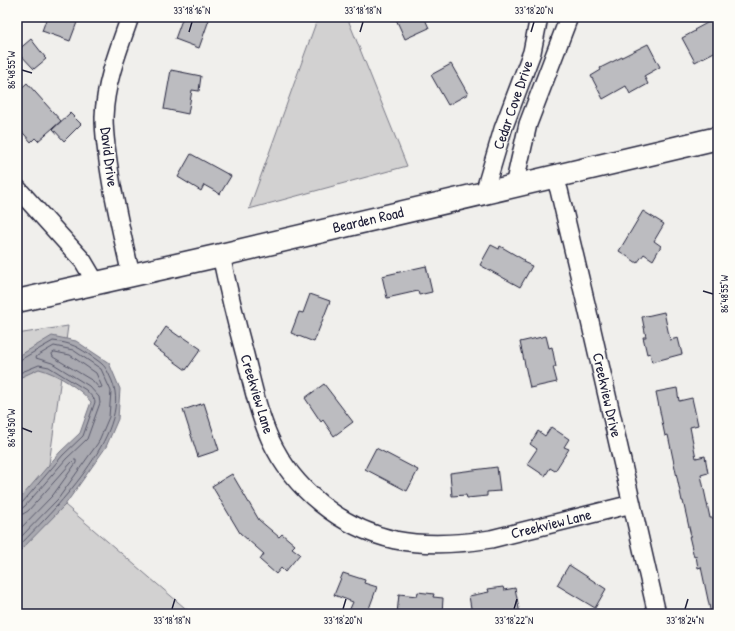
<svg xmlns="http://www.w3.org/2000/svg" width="735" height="631" viewBox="0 0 735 631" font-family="'Patrick Hand',sans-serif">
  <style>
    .green { fill: #d2d1d1; stroke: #7a7a86 }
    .water { fill: #a9a9b0; stroke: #737381 }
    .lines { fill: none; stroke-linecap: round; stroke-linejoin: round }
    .shore { stroke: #58586a; stroke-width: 1 }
    .building { fill: #bcbcc0; stroke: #22223b }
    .street-casing { stroke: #22223b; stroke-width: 20 }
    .secondary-casing { stroke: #22223b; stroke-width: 25 }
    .street { stroke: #fdfcf7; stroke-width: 17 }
    .secondary { stroke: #fdfcf7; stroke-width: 22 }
    .ticks { fill: none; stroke: #22223b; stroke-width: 1.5 }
    .labels { text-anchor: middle; stroke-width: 3; stroke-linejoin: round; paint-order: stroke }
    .street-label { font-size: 15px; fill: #22223b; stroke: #fdfcf7 }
    .neatline { fill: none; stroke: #22223b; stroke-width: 1.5 }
    .ticks-label { font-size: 10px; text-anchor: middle; fill: #22223b }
  </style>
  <rect width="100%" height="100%" fill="#f0efec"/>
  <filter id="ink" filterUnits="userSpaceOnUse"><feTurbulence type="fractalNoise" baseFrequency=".025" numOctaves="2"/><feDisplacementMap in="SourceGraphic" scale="8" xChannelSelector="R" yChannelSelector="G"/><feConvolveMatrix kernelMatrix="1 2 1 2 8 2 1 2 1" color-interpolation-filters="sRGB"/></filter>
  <g filter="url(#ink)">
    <path class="green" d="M318,17h29l60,149 -158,43z
      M68,326l-28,204 25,-25 127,109h-175v-280z"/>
    <path class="water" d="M52,336l24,5 33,22 11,26 -2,30 -12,28 -41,58 -48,49v-52l43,-50 20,-19 11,-31c-10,-13 -35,-29 -52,-33l-22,10v-22z"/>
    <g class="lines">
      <path class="shore" d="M55,352l15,3 26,18 6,14 -3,1 -6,-7 -40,-24 -1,-3z
        M17,361l3,-1 33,-19c19,2 25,6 41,17 12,8 12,10 18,23 22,52 -62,133 -95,167
        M17,374l22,-9 10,2 37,23 8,9 1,3 -12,34 -20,19 -41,48 -5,1
        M17,509h4l4,-3 41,-47 21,-20 13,-36 -1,-6 -10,-11 -37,-23 -16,-5 1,-2 17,-10 19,4 28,19 10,22 -2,26 -11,26 -40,56 -41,42
        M17,515l6,-1 5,-3 43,-48 3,-3h2v3l-23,32 -36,37"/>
    </g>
    <path class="building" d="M47,17h32l-9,24 -28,-10z
      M183,17h27l-11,31 -24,-9z
      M395,17h29l5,11 -24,11z
      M718,17v33l-23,12 -13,-24 13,-7 -1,-1z
      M31,39l14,18h-1l2,2 -12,10 -17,-18z
      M648,44l12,23 -16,9 4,8 -18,10 -4,-8 -23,13 -12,-23 10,-6 -1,-2z
      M451,64l17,30 -20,11 -17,-30z
      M171,70l30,6 -2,15 -7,-1 -4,24 -24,-5z
      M27,83l34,38 -23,20 -3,-3 -4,4 -14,-16v-34z
      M70,113l11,11 -17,17 -11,-12z
      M191,154l40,22 -11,18 -16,-9 -3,6 -23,-14z
      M643,211l21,13 -10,17 7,5 -8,14 -9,-6 -7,9 -18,-12z
      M491,245l8,4 1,-3 24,14 -1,2 9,4 -12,21 -40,-22z
      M426,266l6,26 -13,3 -1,-4 -31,7 -5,-22z
      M310,294l20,7 -16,41 -23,-9 8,-21 4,1z
      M664,312l6,28 8,-2 4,16 -30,8 -2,-9 -3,1 -4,-17h3l-4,-20z
      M166,327l14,10 2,-1 19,13 -15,21 -33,-24z
      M546,336l3,12 3,-1 4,20h-3l4,15 -27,6 -10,-46z
      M324,384l29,38 -19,14 -11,-16 -2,2 -16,-24z
      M677,388l2,13 13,-3 6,27 -8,2 6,31 9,-2 3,17 -7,2 9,43h4l4,16v80h-7l-10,-47 -3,1 -2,-12 -2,1 -5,-21h2l-8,-35h-1l-14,-66 -3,1 -9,-44z
      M204,403l15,47 -21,7 -15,-47z
      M551,427l18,12 -5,8 5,2 -14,22 -5,-3 -5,8 -18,-12 10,-15 -7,-5 8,-13 7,5z
      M376,448l42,22 -11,21 -42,-22z
      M497,467l3,24 -13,1v4l-20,2 -1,-3 -14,1 -2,-23z
      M232,474l27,46 20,17 3,-3 13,11 -3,3 8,6 -15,18 -4,-4 -5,6 -16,-14 4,-6 -24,-21 -28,-47z
      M569,565l37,24 -11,19 -38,-23z
      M343,573l22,7 -1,3 13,4 -10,27h-9l-9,-3 4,-9 -19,-7z
      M503,587l1,3 11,-2 5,26h-14v-3l-16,3h-18l-3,-18 20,-4 -1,-3z
      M418,592l16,2 -1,3 10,1 -1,16h-45l2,-20 18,2z"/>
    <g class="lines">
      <g class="street-casing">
        <path id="street" d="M130,17c-11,31 -25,66 -26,100 0,23 4,46 8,69 6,30 12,59 19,89
          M554,176l5,14 28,118 70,306
          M514,186l14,-62 41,-107
          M17,188l66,73 13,22
          M484,193l19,-64 29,-77 7,-35
          M221,255c7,34 15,67 24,100 7,28 13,57 25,84 23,50 71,89 125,101 31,6 65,4 96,-1l141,-35"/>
      </g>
      <g class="secondary-casing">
        <path id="secondary" d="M17,301l204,-46 497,-117"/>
      </g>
      <use href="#street" class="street"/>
      <use href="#secondary" class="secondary"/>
    </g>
  </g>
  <path class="ticks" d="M189,32l3,-10M360,32l3,-10M531,32l3,-10M22,70l10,3M703,291l10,3M22,428l10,4M172,609l3,-10M343,609l3,-10M514,609l3,-10M685,609l3,-10"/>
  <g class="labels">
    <g class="street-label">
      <text transform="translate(513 105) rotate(-71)" y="5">Cedar Cove Drive</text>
      <text transform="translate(109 157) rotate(83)" y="5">David Drive</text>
      <text transform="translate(368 220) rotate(-13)" y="5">Bearden Road</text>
      <text transform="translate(257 394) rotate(73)" y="5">Creekview Lane</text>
      <text transform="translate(607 395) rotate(77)" y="5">Creekview Drive</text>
      <text transform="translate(551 524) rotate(-14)" y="5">Creekview Lane</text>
    </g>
  </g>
  <rect width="735" height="631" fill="none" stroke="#fdfcf7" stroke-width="44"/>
  <rect x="22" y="22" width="691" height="587" class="neatline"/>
  <g class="ticks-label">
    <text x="192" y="14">33°18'16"N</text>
    <text x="363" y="14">33°18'18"N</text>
    <text x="534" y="14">33°18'20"N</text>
    <text transform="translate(11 70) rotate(-90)" y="4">86°48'55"W</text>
    <text transform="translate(724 294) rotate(-90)" y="4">86°48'55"W</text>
    <text transform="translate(11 428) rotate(-90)" y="4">86°48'50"W</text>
    <text x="172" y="624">33°18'18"N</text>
    <text x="343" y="624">33°18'20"N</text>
    <text x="514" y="624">33°18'22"N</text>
    <text x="685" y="624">33°18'24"N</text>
  </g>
</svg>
